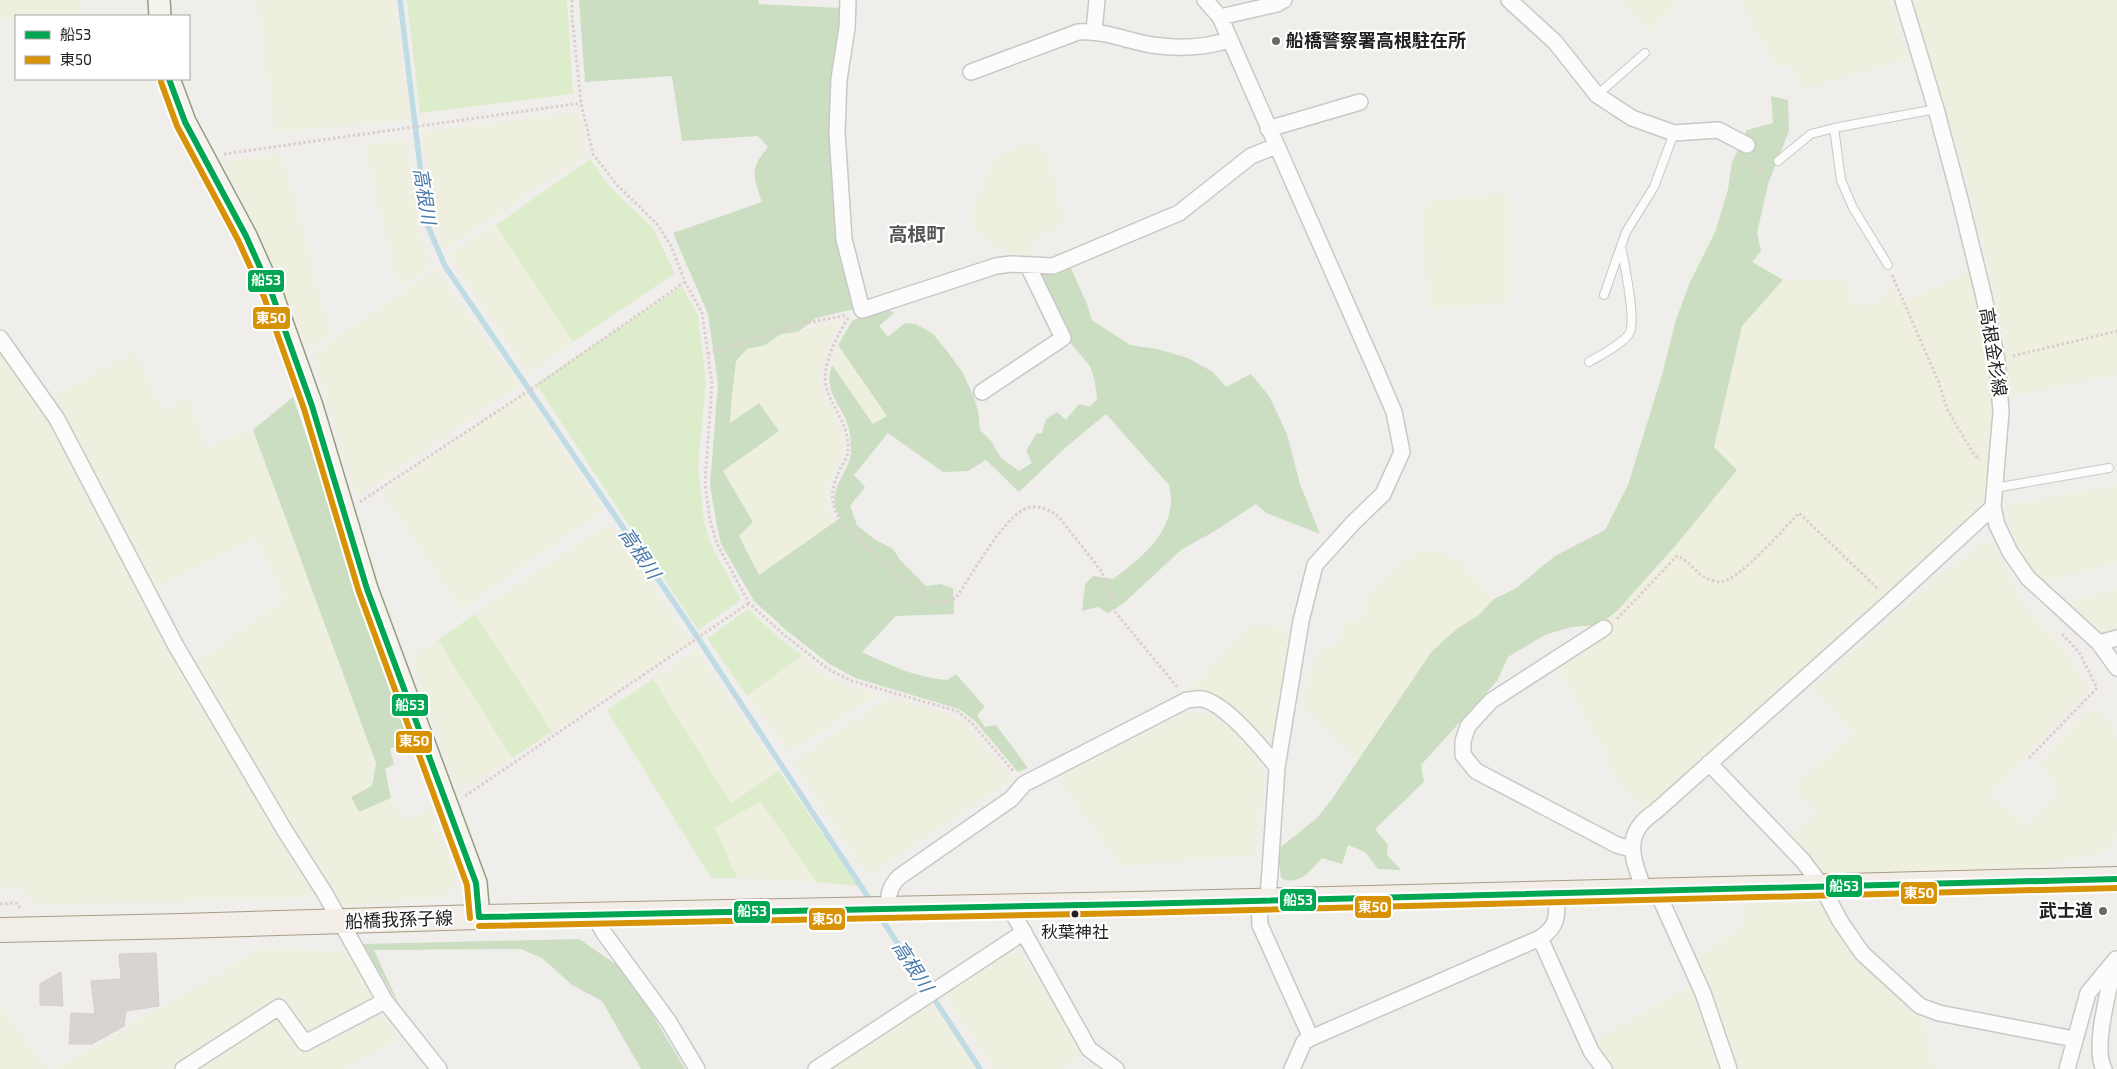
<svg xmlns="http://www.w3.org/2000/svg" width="2117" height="1069" viewBox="0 0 2117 1069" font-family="'Exo 2','Noto Sans JP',sans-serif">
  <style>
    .farmland { fill: #efefdf }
    .grass { fill: #ddeccb }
    .forest { fill: #cbdec1 }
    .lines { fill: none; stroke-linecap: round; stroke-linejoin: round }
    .stream { stroke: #bfdbe3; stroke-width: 5.5 }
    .building { fill: #d7d4d2; stroke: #d3d0cc }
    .lane-casing { stroke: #c9c8c7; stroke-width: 10 }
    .street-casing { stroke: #c9c8c7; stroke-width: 18 }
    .secondary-casing { stroke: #999a82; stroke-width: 24 }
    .primary-casing { stroke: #a79c86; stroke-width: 26 }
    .path { stroke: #dccecd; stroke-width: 3; stroke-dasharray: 2.5 2.5; stroke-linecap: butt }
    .lane { stroke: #fdfcfc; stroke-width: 8 }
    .street { stroke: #fdfcfc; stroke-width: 15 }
    .secondary { stroke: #f4f4ed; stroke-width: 21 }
    .primary { stroke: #f3ede7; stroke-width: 24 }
    .bus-1-casing { stroke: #fff; stroke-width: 10 }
    .bus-2-casing { stroke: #fff; stroke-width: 10 }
    .bus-1 { stroke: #00a651; stroke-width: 6 }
    .bus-2 { stroke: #d79205; stroke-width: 6 }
    .poi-dot { fill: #6a6968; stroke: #fff; stroke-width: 2 }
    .bus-dot { fill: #222; stroke: #fff; stroke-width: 2 }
    .labels { text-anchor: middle; stroke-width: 4.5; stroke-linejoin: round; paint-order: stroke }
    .bus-label { font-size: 17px; fill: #222; stroke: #fff }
    .poi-label { font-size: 18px; font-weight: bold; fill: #222; stroke: #fff; text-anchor: start }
    .street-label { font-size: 18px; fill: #222; stroke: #fff }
    .water-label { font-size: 19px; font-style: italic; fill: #4a7aab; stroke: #fff }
    .neighbourhood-label { font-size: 19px; font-weight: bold; fill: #555; stroke: #fff }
    .line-badge { stroke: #fff; stroke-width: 2 }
    .badge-label { font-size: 14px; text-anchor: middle; font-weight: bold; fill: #fff }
  </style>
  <rect width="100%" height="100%" fill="#f0eeeb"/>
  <path class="farmland" d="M0,0h80v16h-64v6l-16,-3z
    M257,0h136l18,120 -135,12z
    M1624,0h55l-30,32z
    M1746,0h144l17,58 -101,31 -14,-21 -19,-6 -32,-60z
    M1911,0h206v375l-111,22v-51l-34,-150z
    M578,112l8,44 -142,93 -10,-25 -12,-92z
    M406,138l13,93 12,35 -32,22 -34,-143z
    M1037,141l12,21 15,63 -34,15 2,18 -36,-10 -23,-20 -1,-18 24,-54z
    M282,154l48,181 -22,14 -51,-119 -33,-68z
    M1508,193v109l-78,7 -9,-96 11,-12z
    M496,225l77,117 -44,31 -81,-118z
    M435,270l84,115 -162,112 -44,-142z
    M1971,271l18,98 3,45 -4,65 -2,14 -6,13 -11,14 -265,242 -60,48 -36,-43v-10l-49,-89 49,-36 -9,-7 54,-52 84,-103 -23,-22 28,-122 41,-46h63l3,6 1,12 9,8 15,-2 20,-18 8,16z
    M841,321l-10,16 -12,41 2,11 21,41 2,21 -17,37 -2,11 9,25 -75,52 -20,-40 -16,-65 56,-40 -49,-8 2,-28 4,-34 11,-12 18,-4 16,-11 17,-2z
    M838,345l50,71 -15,8 -41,-59z
    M135,351l28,60 24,-13 19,49 47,-17 123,333 -4,23 -20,10 7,15 32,-13 11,22 29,-10 26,70 -17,18 -98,8 -50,-67 -98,-174 91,-66 -29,-61 -104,51 -105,-189z
    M0,352l48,69 120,228 147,248 -275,8 -14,-10 -1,-8h-25z
    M524,392l79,118 -141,98 -80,-115z
    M2117,486v76l-78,21 -26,-39 -5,-39z
    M608,524l83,117 -139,91 -77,-118z
    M1993,541l7,21 27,48 40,42 22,38 -99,104 37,33 34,-35 -21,-29 49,-54 12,4 12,15 4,15v87l-2,8 -9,13 -80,18 -205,6 -33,-36 31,-27 -26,-25 61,-54 -42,-44 93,-84 75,-60z
    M1436,550l21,10 37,39 -15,16 -21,13 -26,23 -73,110 -56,-57 8,-35 8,-17 19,-10 9,-23 14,1 7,-26 47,-41z
    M2117,589v42l-19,6 -34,-33z
    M1260,624l29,8 -14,106 -16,-1 -40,-40 -13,-4 -17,-2 62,-65z
    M438,640l74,118 -53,34 -48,-136z
    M696,650l83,121 -48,32 -78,-124z
    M802,655l22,19 22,11 31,10 -88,57 -42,-56z
    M889,697l62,18 13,8 47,56 -142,96 -76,-113z
    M1199,711l17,4 14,10 25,30 10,22 -11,78 -134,11 -60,-88 124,-64z
    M760,800l57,82 -80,-4 -22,-50z
    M1823,902l59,77 38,35 15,55h-200l-40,-109 49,-35 2,-22z
    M261,949l88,3 24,38 -2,12 -59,30 -7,-2 -22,-34 -111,73h-116z
    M1004,949l6,8 10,-7 63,104 -24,15h-65l-52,-78z
    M1691,986l28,83h-104l-20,-29z
    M929,998l47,71h-153z
    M0,1007l47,62h-47z
    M379,1012l19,27 -54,30h-149l79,-51 7,1 23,33z"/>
  <path class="grass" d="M407,0h160l6,94 -153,19z
    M590,159l20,28 43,41 22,45 -102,69 -77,-117z
    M682,286l16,29 8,68 -8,83 6,55 7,24 30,55 -43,30 -162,-246z
    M748,609l31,29 23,17 -55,41 -40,-58z
    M475,614l77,118 -40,26 -74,-118z
    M653,679l78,124 48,-32 79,115 -41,-4 -57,-81 -45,27 22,50h-26l-104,-168z"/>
  <path class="forest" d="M579,0h179l1,4 83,4 -10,69v117l4,44 18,71 -38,9 -18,14 -17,2 -16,11 -18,4 -11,12 -4,34 -2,28 29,-20 20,28 -56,40 30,51 -14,14 20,39 81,-57c-18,-30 13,-46 11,-69 -1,-6 0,-13 -2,-19 -5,-25 -27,-36 -17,-65l41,59 14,-8 -49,-71 14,-24 31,-15 11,7 -15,13 9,11 17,-14 11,1 17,10 14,17 16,22 10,22 5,15 2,20 11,11 10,17 18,13 13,-8 -6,-12 11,-18h5l4,-14 11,-7 9,8 13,-16 11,3 7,-8 -2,-17 -5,-16 -23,-27 -30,-67 32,-8 18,40 5,16 38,25 27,4 31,9 25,14 13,15 25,-13 18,22 18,38 13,50 20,50 -54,-21 -10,-9 -43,28 -32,18 -57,53 -16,10 -10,-6 -16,4 3,-27 8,-8 20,3c30,-22 67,-52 56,-94l-63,-71 -41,34 -46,44 -33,-32 -18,11 -25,1 -55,-39 -34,42 11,12 -15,19 7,19 17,14 19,10 7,11 26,26 14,-2 13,4 1,26 -58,2 -34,36c27,13 55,26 85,28l9,-6 29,33 -8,8 8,12 11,-2 32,43 -10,4 -44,-52 -15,-11 -104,-31 -27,-15 -42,-33 -32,-29 -33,-57 -5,-23 -6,-36 8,-102 -10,-69 -35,-81 89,-31c-9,-26 -13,-32 6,-55l-10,-11 -76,5 -10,-65 -87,6z
    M1771,96l17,4 1,31 -21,53 -11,49 4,18 -9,11 31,18 -41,46 -28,121 23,23 -60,74 -60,67 -18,14 -28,2 -26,8 -37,22 -11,24 -76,84 3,17 -49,47 13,16 -1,10 14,15 -23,-1 -13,-17 -17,-7 -6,19 -20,-6c-11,12 -23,29 -41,20l-4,-28 40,-32 15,-19 100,-148 26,-23 21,-13 15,-16 21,-10 40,-33 50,-26 23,-45 34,-110 14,-55 14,-38 26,-52 12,-41 4,-27 15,-32 26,-7z
    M293,397l117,342 -20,10 4,15 -9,5 6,29 -32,14 -8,-15 21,-11 4,-23 -123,-333z
    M579,939l47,32 59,98h-44l-39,-68 -30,-16 -30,-27 -21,-9 -147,1 26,57 -37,-63z"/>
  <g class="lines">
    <path class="stream" d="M400,0l27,224 18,42 245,360 182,277
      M879,915l101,154"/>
  </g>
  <path class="building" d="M156,953l3,53 -33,5 -2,15 -32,18h-23l2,-31 24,1 -4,-33 30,-2 -2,-25z
    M61,972l2,34 -23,-1v-21z"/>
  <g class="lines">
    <g class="lane-casing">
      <path id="lane" d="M1597,95l48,-42
        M1834,128l7,52 12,28 35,57
        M1778,161l33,-27 23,-6 102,-19
        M1604,295l22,-63 28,-45 20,-54
        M1589,362c10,-6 37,-20 41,-30 6,-16 -6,-69 -9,-86
        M1995,488l114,-20"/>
    </g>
    <g class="street-casing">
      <path id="street" d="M848,0l-1,28 -8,51 -2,53 7,107 18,71 134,-44 15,-2 42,2 126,-53 72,-57 25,-10
        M1205,0l15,17 156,353 18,42 8,40 -19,42 -30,29 -38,42 -14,56 -24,146 -9,133
        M1509,0l46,42 42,53 35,23 42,15 44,-3 29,15
        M1903,0l33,109 24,90 24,98 13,63 4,52 -8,95 4,18 13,27 18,26 71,65 18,25
        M1220,17l57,-13 7,-4
        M1094,31l3,-31
        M971,72l107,-40c26,-2 49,9 74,13 26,4 51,3 77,-5
        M1268,129l92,-27
        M0,338l57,81 119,227 109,185 39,61 61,109 54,68
        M982,392l81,-54 -35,-72
        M1604,628l-113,73 -23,25 -5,15v14l13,16 141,74 14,4
        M2099,643l18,-5
        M1709,763l94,98 18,24 19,36 22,32 58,53 19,7 135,26
        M1656,889l47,104 26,76
        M1644,890c-11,-31 -23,-56 11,-78l235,-210 103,-95
        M1259,900l1,25 51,113 -7,4 -12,27
        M1009,906l80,143 27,20
        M888,909c0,-13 1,-22 11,-32l112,-78 13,-15 163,-84c5,0 11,-2 16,-1 24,6 58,48 74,68
        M594,915l10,18 65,89 28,47
        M1540,938l51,113 13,18
        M1311,1038l229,-100c20,-13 17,-24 16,-45
        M183,1069l96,-62 26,36 80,-42
        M816,1069l208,-137
        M2067,1069l21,-76 28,-34
        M2104,1069c-12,-21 6,-83 11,-107"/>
    </g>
    <g class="secondary-casing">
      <path id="secondary" d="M159,0l1,16
        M169,79l16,43 61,114 26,58 40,112 55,183 109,294 3,34"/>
    </g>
    <g class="primary-casing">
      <path id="primary" d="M0,930l182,-4 297,-9 656,-13 982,-25"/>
    </g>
    <path class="path" d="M572,0v16l9,87 12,51 24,31 41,40 13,21 14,36 17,31 10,71 -7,100 5,36 7,24 32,59 34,31 45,35 24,12 105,30 14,11 43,50
      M224,154l357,-51
      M1753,159l5,13 10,-6
      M1892,275l47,108 8,26 26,44 7,7
      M848,318c-10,16 -27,48 -22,68 6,23 23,37 22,64 0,6 -4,12 -7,17 -11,24 -12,34 1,57l80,72c13,6 21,8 34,2 14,-21 46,-77 67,-88 13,-7 26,-1 36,7l43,55 14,41 62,75
      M708,354l89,-29 50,-10
      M2013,356l104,-25
      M360,502l170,-112 155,-108
      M1617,619l60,-63c13,4 19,18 31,23 3,1 9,3 12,3 19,-1 65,-55 79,-69l80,77
      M2029,758l68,-70 -18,-36 -18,-19
      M465,796l284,-193
      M0,904l16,-1 5,6"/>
    <use href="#lane" class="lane"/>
    <use href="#street" class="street"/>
    <use href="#secondary" class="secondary"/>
    <use href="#primary" class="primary"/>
    <g class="bus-1-casing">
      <path id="bus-1" d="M169,79l16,43 61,114 26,58 40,112 55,183 109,294 3,34
        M479,917l656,-13 982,-25"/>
    </g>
    <g class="bus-2-casing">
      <path id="bus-2" d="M161,82l16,44 61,114 26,57 40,112 55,183 108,293 3,33
        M479,926l656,-13 982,-25"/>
    </g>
    <use href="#bus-1" class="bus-1"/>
    <use href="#bus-2" class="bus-2"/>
  </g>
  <g class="poi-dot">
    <circle cx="1276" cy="41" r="5"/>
    <circle cx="2103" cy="911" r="5"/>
  </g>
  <circle class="bus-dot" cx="1075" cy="914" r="4.5"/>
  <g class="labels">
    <g class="bus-label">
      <text x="1075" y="938">秋葉神社</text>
    </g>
    <g class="poi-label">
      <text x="1286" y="47">船橋警察署高根駐在所</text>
      <text x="2093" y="917" text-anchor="end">武士道</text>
    </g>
    <g class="street-label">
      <text transform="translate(1993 352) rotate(81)" y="6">高根金杉線</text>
      <text transform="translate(399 920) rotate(-2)" y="6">船橋我孫子線</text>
    </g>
    <g class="water-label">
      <text transform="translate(425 196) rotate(81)" y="7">高根川</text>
      <text transform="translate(640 553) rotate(56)" y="7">高根川</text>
      <text transform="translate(913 966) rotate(57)" y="7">高根川</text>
    </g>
    <g class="neighbourhood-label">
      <text x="917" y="241">高根町</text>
    </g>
  </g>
  <g class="line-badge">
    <rect x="247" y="269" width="38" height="24" rx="5" fill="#00a651"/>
    <rect x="252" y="306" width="39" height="24" rx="5" fill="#d79205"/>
    <rect x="391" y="693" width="38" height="24" rx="5" fill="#00a651"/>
    <rect x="395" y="730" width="38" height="24" rx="5" fill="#d79205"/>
    <rect x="1825" y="874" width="38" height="24" rx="5" fill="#00a651"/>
    <rect x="1900" y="881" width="38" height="24" rx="5" fill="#d79205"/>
    <rect x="1279" y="888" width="38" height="24" rx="5" fill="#00a651"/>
    <rect x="1354" y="895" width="38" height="24" rx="5" fill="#d79205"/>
    <rect x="733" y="900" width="38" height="24" rx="5" fill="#00a651"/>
    <rect x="808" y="907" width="38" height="24" rx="5" fill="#d79205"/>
  </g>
  <g class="badge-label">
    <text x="266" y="285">船53</text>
    <text x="271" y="323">東50</text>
    <text x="410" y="710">船53</text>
    <text x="414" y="746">東50</text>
    <text x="1844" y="891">船53</text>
    <text x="1919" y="898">東50</text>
    <text x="1298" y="905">船53</text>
    <text x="1373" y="912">東50</text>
    <text x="752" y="916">船53</text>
    <text x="827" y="924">東50</text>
  </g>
  <rect x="15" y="15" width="175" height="65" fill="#ffffff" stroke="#a7a7a7"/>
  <rect x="25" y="31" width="25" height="8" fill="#00a651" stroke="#a7a7a7"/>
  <text x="60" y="40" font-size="15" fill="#222222">船53</text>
  <rect x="25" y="56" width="25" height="8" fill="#d79205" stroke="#a7a7a7"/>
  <text x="60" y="65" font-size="15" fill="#222222">東50</text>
</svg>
